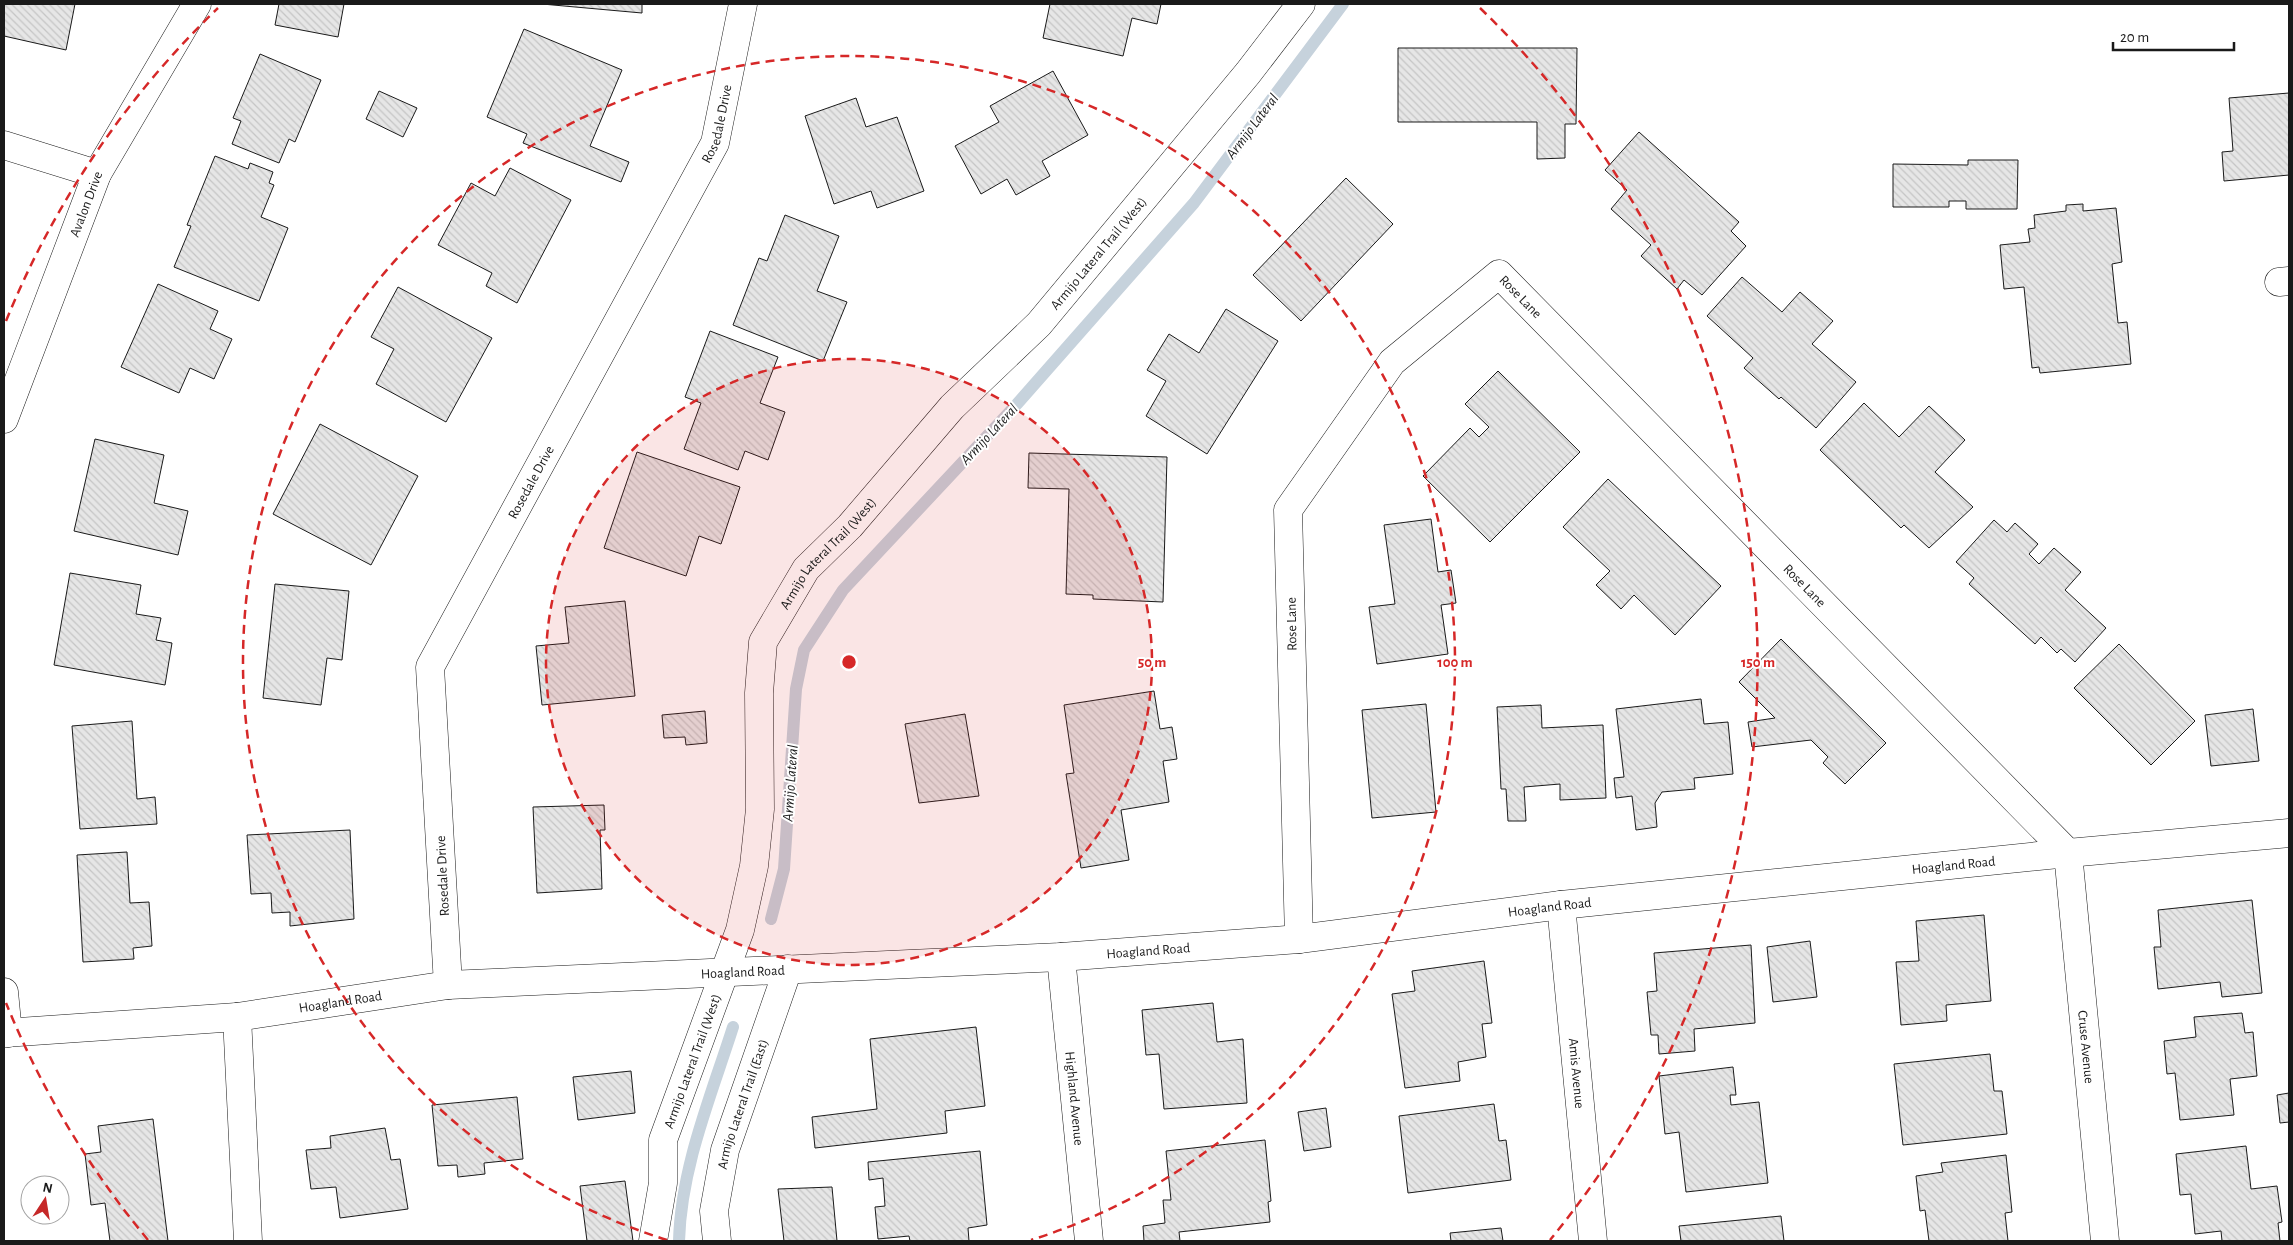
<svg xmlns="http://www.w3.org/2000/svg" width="2293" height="1245" viewBox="0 0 2293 1245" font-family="'Alegreya Sans',sans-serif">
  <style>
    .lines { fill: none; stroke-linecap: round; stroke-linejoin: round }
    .stream { stroke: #c6d2dc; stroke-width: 12 }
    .building { fill: url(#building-back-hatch); stroke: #1a1a1a }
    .minor-casing { stroke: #1a1a1a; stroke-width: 29 }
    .minor { stroke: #fff; stroke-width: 28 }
    .ring { fill: none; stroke: #d62828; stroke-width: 2.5; stroke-dasharray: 9 6 }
    .labels { text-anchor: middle; stroke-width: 4; stroke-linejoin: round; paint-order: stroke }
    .street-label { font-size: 14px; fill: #1a1a1a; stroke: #fff }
    .water-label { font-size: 15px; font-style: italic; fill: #1a1a1a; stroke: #fff }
    .centre { fill: #d62828; stroke: #fff; stroke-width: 2.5 }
    .ring-label { font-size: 15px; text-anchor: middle; font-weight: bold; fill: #d62828; stroke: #fff; stroke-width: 4; stroke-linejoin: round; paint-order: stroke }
  </style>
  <defs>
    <pattern id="building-back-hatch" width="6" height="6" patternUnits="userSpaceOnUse" patternTransform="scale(1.25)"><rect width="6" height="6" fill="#e6e6e6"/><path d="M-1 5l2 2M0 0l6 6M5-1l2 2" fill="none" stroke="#c5c5c5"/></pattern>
  </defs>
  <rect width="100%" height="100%" fill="#fff"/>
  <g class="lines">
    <path class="stream" d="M771,919l13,-50 12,-180 8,-39 39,-60 174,-186 177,-201 149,-199
      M679,1241c2,-74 32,-145 54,-214"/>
  </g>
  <path class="building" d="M4,4h71l-9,46 -62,-14z
    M279,4h65l-6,33 -63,-12z
    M542,4h100v9z
    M1050,4h111l-4,20 -25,-6 -9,38 -80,-18z
    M524,29l98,41 -32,76 39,16 -8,20 -98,-39 4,-9 -40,-17z
    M1398,48h179l-1,76h-11v34l-28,1v-37h-139z
    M260,54l61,26 -26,62 -6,-3 -10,24 -47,-19 9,-23 -8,-3z
    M1053,71l35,64 -46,26 8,15 -34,19 -9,-16 -26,15 -26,-48 44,-24 -9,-16z
    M379,91l38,17 -14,29 -37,-18z
    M2289,93v82l-65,6 -2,-29 11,-1 -4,-53z
    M856,98l10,29 31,-10 27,74 -47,17 -6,-17 -37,13 -29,-88z
    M1639,132l100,90 -8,9 15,15 -44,49 -18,-15 -7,9 -36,-33 10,-11 -40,-36 16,-19 -22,-20z
    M215,156l33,13 2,-6 23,9 -4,11 5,2 -13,32 27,11 -29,73 -85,-34 17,-41 -4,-1z
    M1968,160h50l-1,49h-51v-8h-17v6h-56v-43l75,1z
    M510,168l61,32 -54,103 -31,-17 6,-13 -54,-28 33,-62 24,13z
    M1346,178l47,46 -92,97 -48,-46z
    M2083,204v7l33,-3 6,54 -10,2 6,59 9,-1 4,42 -91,9 -1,-6 -7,1 -8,-81 -20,2 -4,-44 30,-3 -2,-13 7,-1 -1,-13 32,-4v-6z
    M785,215l54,21 -22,55 30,11 -24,59 -90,-36 26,-67 8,3z
    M1742,277l40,35 18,-20 33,29 -21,23 44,38 -40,46 -35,-31 -2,2 -35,-31 9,-10 -46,-42z
    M158,284l60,27 -8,18 22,10 -18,40 -24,-11 -11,25 -58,-26z
    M398,287l94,51 -46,84 -70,-38 18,-35 -23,-12z
    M1226,309l52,32 -71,113 -61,-38 20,-35 -19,-11 22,-36 30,19z
    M710,331l68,26 -18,46 25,9 -17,48 -23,-9 -7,19 -54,-21 17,-46 -16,-6z
    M1498,371l82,81 -90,90 -67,-66 47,-48 9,9 10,-10 -24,-23z
    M1864,403l35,34 30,-31 36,34 -30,32 38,35 -44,41 -25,-23 -3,3 -81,-78z
    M320,424l98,52 -47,89 -98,-51z
    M95,439l69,16 -10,48 34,8 -10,44 -104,-24z
    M637,452l103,35 -19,57 -22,-8 -13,40 -82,-28z
    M1029,453l138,4 -4,145 -70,-3v-4l-27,-1 3,-105 -41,-1z
    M1608,479l113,107 -46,49 -41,-40 -13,14 -25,-24 14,-14 -47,-44z
    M1431,519l7,53 13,-2 5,33 -15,2 7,49 -71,10 -8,-57 26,-3 -11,-79z
    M1994,520l13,12 8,-9 23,21 -9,10 10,10 15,-16 27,24 -16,18 41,38 -31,34 -14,-13 -4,4 -16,-16 -6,7 -66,-60 5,-6 -18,-16z
    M70,573l71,12 -5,29 25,4 -5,22 16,3 -7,42 -111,-20z
    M275,584l74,7 -7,69 -15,-2 -6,47 -58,-7z
    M625,601l10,95 -93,9 -6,-59 33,-3 -4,-36z
    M1781,639l105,104 -41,41 -22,-21 5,-6 -17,-17 -59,7 -4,-25 27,-4 -36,-36z
    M2119,644l76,77 -44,44 -77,-77z
    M1154,691l6,38 12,-2 5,32 -14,2 6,41 -48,8 8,50 -48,8 -15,-94 8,-1 -10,-68z
    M1701,699l3,25 24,-2 5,52 -39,4 1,11 -33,3 -7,11 2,24 -21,3 -4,-34 -16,2 -2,-20 10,-1 -8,-68z
    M1426,704l10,108 -64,6 -10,-108z
    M1541,705l1,23 61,-3 3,73 -46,2v-16l-36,3 2,34h-18l-2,-32h-5l-4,-82z
    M2253,709l6,52 -48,5 -6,-51z
    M705,711l2,32 -21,2 -1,-8 -21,1 -2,-23z
    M965,714l14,82 -60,7 -14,-79z
    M132,721l5,78 18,-2 2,27 -77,5 -8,-103z
    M604,805l1,25h-5l2,59 -65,4 -4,-86z
    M350,830l4,89 -64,7v-14l-18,1 -1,-20 -20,1 -4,-59z
    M127,852l3,51 19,-1 3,44 -19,2 1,11 -51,3 -6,-107z
    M2252,900l10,93 -40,4 -2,-15 -62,7 -4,-42h7l-3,-37z
    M1984,915l7,86 -45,4 1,16 -46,4 -5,-63 23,-1 -3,-40z
    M1810,941l7,56 -44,5 -6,-55z
    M1751,945l4,78 -61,6 1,22 -36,3 -1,-19h-7l-4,-43 10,-1 -3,-38z
    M1484,961l8,62 -10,1 4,33 -28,5 2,19 -55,7 -13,-94 23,-3 -3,-20z
    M1213,1003l4,39 26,-3 4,64 -83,6 -5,-55 -13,1 -4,-45z
    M2242,1013l3,20 8,-1 4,44 -27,3 4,36 -54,5 -5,-47 -8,1 -3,-33 32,-4 -2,-20z
    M976,1027l9,79 -40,5 2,22 -132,15 -3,-31 65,-8 -7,-70z
    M1990,1054l4,37h8l5,43 -104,11 -9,-81z
    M1733,1067l3,28h-6l1,10 28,-3 9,81 -82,9 -7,-60 -14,2 -6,-58z
    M631,1071l4,42 -57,7 -5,-43z
    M2289,1093v29l-9,1 -3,-28z
    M517,1097l6,62 -39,4 1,11 -27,3 -1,-12 -19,1 -6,-61z
    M1494,1104l5,37 7,-1 5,40 -103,13 -9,-77z
    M1326,1108l5,39 -27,4 -6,-39z
    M153,1119l15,122h-58l-5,-38 -14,2 -6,-51 16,-2 -3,-26z
    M385,1128l6,32 9,-1 8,50 -68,9 -4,-31 -25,2 -5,-39 25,-2 -1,-12z
    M1265,1140l6,61 -3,1 2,20 -91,10 1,9h-36l-1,-15 22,-3 -2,-23h8l-5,-49z
    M2246,1146l5,43 26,-3 5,36 -4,1 2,18h-58l-1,-10 -26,3 -4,-40 -11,1 -4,-41z
    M980,1151l7,74 -19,3 1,13h-59l-1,-5 -31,3 -3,-32 10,-1 -2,-28 -14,2 -1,-18z
    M2006,1155l6,57 -7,1 3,28h-79l-4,-31 -5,1 -4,-35 27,-4 -2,-9z
    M625,1181l8,60h-46l-7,-55z
    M832,1187l5,54h-53l-6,-52z
    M1781,1216l3,25h-103l-2,-15z
    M1501,1228l2,13h-52l-1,-8z"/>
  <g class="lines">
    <g class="minor-casing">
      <g id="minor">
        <path d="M4,145l93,29"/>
        <path d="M2279,282l10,-1"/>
        <path id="s1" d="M4,419l93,-245 100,-170"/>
        <path id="s2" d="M1561,905l32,336"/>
        <path id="s3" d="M1299,939l-11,-429 104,-148 107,-88 569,579 37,388"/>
        <path id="s4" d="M1061,957l28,284"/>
        <path id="s5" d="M448,985l-18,-318 285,-524 28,-139"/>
        <path d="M4,992l4,41"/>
        <path d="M237,1017l11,224"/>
        <path id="s6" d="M4,1033l233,-16 211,-32 613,-28 238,-18 262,-34 507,-52 221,-20"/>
        <path id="s7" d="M653,1241l10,-58v-43l77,-210 14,-64 6,-57 -1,-116 4,-51 43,-73 44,-43 102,-119 87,-83 209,-251 53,-69"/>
        <path id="s8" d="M717,1241l-3,-30 11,-61 63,-181"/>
      </g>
    </g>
    <use href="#minor" class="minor"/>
  </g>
  <circle cx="849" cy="662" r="303" fill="#d62828" fill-opacity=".12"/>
  <g class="ring">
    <circle cx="849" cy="662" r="303"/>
    <path d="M667 1240A606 606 0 1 1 1031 1240"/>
    <path d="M148 1240A909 909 0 0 1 6 1003M6 321A909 909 0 0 1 218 8M1480 8A909 909 0 0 1 1550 1240"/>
  </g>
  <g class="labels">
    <g class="street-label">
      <text dy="5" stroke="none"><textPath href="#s5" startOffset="934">Rosedale Drive</textPath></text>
      <text dy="5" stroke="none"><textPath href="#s1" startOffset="230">Avalon Drive</textPath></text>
      <text dy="5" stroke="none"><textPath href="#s7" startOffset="1131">Armijo Lateral Trail (West)</textPath></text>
      <text dy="5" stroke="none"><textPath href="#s3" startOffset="780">Rose Lane</textPath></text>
      <text dy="5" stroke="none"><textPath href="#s5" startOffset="529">Rosedale Drive</textPath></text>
      <text dy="5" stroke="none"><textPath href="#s7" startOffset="726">Armijo Lateral Trail (West)</textPath></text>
      <text dy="5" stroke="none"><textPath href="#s3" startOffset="1185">Rose Lane</textPath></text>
      <text transform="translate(1291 624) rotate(-91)" y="5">Rose Lane</text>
      <text dy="5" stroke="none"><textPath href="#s6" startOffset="1958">Hoagland Road</textPath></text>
      <text transform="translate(442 876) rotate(-93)" y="5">Rosedale Drive</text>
      <text dy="5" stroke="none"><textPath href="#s6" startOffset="1552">Hoagland Road</textPath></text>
      <text dy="5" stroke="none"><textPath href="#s6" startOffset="1148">Hoagland Road</textPath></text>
      <text dy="5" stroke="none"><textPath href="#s6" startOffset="742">Hoagland Road</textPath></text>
      <text dy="5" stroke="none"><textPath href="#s6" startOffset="338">Hoagland Road</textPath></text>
      <text dy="5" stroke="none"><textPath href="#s3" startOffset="1755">Cruse Avenue</textPath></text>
      <text dy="5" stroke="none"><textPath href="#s7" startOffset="186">Armijo Lateral Trail (West)</textPath></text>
      <text dy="5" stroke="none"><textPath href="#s2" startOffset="169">Amis Avenue</textPath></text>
      <text dy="5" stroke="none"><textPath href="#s4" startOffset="142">Highland Avenue</textPath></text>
      <text dy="5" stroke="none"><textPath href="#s8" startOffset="141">Armijo Lateral Trail (East)</textPath></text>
    </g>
    <g class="water-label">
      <text transform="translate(1252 126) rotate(-53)" y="5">Armijo Lateral</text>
      <text transform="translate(989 434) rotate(-47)" y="5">Armijo Lateral</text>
      <text transform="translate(790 783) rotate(-86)" y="5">Armijo Lateral</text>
    </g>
  </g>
  <circle cx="849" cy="662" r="8" class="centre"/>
  <g class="ring-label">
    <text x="1152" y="667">50 m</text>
    <text x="1455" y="667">100 m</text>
    <text x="1758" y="667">150 m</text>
  </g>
  <rect width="2293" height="1245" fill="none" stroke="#1a1a1a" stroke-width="10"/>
  <g transform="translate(45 1200) rotate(12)"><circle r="24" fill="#ffffff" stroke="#a3a3a3"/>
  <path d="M0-4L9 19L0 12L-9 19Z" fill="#c62828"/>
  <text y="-8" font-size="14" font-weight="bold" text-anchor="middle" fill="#1a1a1a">N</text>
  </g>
  <path d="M2113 42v8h121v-8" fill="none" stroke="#1a1a1a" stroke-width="2.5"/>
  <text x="2120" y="42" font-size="15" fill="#1a1a1a" stroke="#ffffff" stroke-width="4" paint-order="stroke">20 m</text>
</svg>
